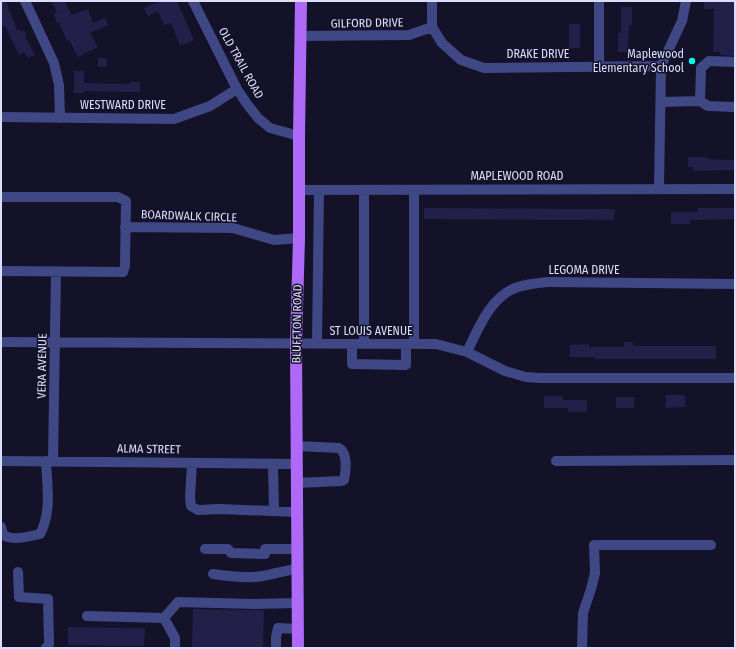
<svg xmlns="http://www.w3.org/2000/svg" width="736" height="649" viewBox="0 0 736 649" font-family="'Fira Sans Condensed',sans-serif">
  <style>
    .building { fill: #221f49 }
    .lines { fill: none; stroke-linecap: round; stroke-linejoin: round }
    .minor { stroke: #404785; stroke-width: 10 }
    .major { stroke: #ae6af6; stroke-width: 12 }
    .poi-dot { fill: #15f0e8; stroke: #131229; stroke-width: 1.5 }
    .labels { text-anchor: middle; stroke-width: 3; stroke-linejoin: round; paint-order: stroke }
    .street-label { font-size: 12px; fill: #dcddfd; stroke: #131229 }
    .poi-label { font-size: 12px; fill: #dcddfd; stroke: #131229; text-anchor: end }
  </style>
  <rect width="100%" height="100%" fill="#131229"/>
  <path class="building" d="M1,1h5l11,29 3,-1 1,3 3,-2 3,5 -2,1 10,19 -7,3 -4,-6 -5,3 -14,-29 -2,1 -2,-5z
    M51,1h14l6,14 17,-6 5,14 12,-5 3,7 -18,8 8,14 -20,10 -9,-17 -2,1 -8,-19 -2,1 -3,-9 3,-1z
    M160,1h17l17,39 -14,6 -9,-23 -7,2 -6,-14 -10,5 -4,-8z
    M704,1h31v55l-15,-1v-3h-7l1,-43h-10z
    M621,7h11v18h-3l-1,27h-10v-19h3z
    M569,24h11v24h-11z
    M98,58h9v9h-9z
    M74,71h10v12l46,1v-2h10v10l-56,-1v2h-10z
    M688,157h19v2l28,1v10l-42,1v-4h-5z
    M424,208l191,1 -1,11 -190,-1z
    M698,208h37v11l-45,1v4h-19v-12h27z
    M624,342h9v4h83v13h-121v-2h-25v-12l19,-1v3h35z
    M666,395h19v12l-19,1z
    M544,396h19v4h24v12h-19v-4h-24z
    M616,397h18v11h-18z
    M193,609l71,1 -1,38h-71z
    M68,627l77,1 -1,18 -76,-1z"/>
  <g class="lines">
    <path class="minor" d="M25,1l29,62 5,22 1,33
      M193,1l44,88 10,15 11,14 12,10 29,8
      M599,1v66
      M432,27l10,16 19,17 23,8 177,-2
      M432,27v-26
      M300,36l109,-1 23,-8
      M700,101l1,-33 8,-7 26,1
      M661,102l39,-1 8,5 27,1
      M1,117l173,2 36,-13 27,-17
      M659,189l2,-123 21,-45 4,-20
      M300,190l435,-1
      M1,197h117l8,4 -1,65 -2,6 -122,-1
      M125,227l108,1 41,12 25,-2
      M1,342l435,2 31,8 38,19 21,6 13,1h196
      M317,344l2,-154
      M352,344v20l54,1v-21
      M364,344v-154
      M414,344v-154
      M467,352c11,-23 23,-54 48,-64 11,-4 23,-5 34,-6l186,2
      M297,446l42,2c9,5 7,23 5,32l-3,1 -44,2
      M1,461l296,3
      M53,461l3,-189
      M556,461l179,-1
      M192,463l-2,34 1,9 7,4 21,-1 78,3
      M273,464l1,47
      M1,527c1,5 2,9 7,10 7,3 24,-1 32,-3 12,-22 7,-49 6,-73
      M205,549h23l3,4 34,1v-5h32
      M18,572l1,25 29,2 1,45 -3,4
      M213,574c16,2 34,5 50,2 12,-2 23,-6 34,-7
      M87,616l77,2 11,20v10
      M164,618l14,-16 76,2 43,-1
      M276,648v-11l2,-9 20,1
      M582,648l1,-35 8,-24 4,-16 -1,-28h117"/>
    <path class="major" d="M298,648l-2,-304 3,-106v-102l2,-135"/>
  </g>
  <circle class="poi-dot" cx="692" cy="61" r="4"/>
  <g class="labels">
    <g class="street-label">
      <text transform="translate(367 23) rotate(-1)" y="4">GILFORD DRIVE</text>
      <text x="538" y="58">DRAKE DRIVE</text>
      <text transform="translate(241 63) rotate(61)" y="4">OLD TRAIL ROAD</text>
      <text x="123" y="109">WESTWARD DRIVE</text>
      <text x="517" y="180">MAPLEWOOD ROAD</text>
      <text transform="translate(189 216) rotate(2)" y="4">BOARDWALK CIRCLE</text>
      <text x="584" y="274">LEGOMA DRIVE</text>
      <text transform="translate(297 324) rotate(-89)" y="4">BLUFFTON ROAD</text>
      <text x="371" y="335">ST LOUIS AVENUE</text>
      <text transform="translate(42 366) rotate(-89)" y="4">VERA AVENUE</text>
      <text transform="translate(149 449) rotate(1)" y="4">ALMA STREET</text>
    </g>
    <g class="poi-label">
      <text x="684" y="58">Maplewood<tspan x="684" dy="14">Elementary School</tspan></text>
    </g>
  </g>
  <rect width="736" height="649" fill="none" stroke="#dcddfd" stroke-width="4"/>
</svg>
